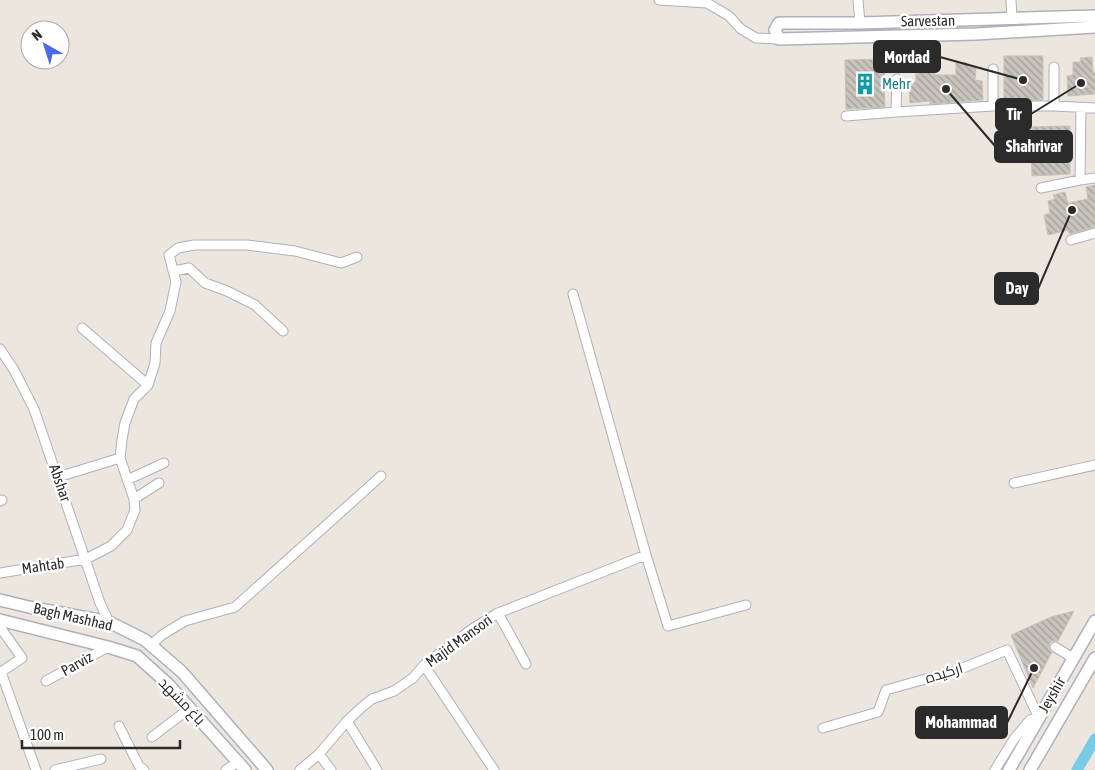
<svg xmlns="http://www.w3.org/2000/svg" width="1095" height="770" viewBox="0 0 1095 770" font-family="'Asap Condensed',Cairo,sans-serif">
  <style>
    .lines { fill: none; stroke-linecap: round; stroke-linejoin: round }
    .canal { stroke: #78cbe7; stroke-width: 11 }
    .building { fill: url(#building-back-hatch); stroke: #c7c2b8 }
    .street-casing { stroke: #aeb1bb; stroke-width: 11 }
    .secondary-casing { stroke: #aeb1bb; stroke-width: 14 }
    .street { stroke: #fff; stroke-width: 9 }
    .secondary { stroke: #fff; stroke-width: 11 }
    .labels { text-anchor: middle; stroke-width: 5; stroke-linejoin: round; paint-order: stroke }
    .street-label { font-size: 15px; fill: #2b2b2b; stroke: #fff }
    .culture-label { font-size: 15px; fill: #0d838f; stroke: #fff; text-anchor: start }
    .leader { fill: none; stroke: #2b2b2b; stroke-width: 2 }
    .callout-dot { fill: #2b2b2b; stroke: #fff; stroke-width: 2 }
    .callout { fill: #2b2b2b; stroke: #2b2b2b; stroke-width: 2 }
    .callout-label { font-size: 16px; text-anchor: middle; font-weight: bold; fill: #fff }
  </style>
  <defs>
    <pattern id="building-back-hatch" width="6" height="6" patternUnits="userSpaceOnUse" patternTransform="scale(1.25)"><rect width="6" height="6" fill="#c8c4bc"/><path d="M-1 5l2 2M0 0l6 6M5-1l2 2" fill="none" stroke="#a39f99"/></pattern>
  </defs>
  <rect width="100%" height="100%" fill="#ece6de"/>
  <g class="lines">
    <path class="canal" d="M1077,770l18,-31"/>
  </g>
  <path class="building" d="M1004,56h39v44h-39z
    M1092,57l1,16h2v21l-27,2 -1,-20 6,-1v-13h8l-1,-4z
    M885,59l-1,22 1,26 -39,2 -1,-49z
    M956,62l11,1 1,4 8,1 -1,12 7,1 1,19 -53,4v-3l-20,2 -1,-20 7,-1v-13h7l-1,-5h12l1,11h21z
    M1070,126v48l-38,2 -1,-49z
    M1095,185v42l-26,7 -1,-4 -20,5 -4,-20 6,-2 -2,-12 7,-2 -2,-4 12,-3 3,11 20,-4 -2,-12z
    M1074,611l-16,30h-6l-3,3v6l3,2 -19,36 -22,-53 40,-18z"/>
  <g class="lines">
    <g class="street-casing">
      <path id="street" d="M659,0l48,3 22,13 12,13 15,9 23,1
        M858,0l2,23
        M1011,0l1,19
        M993,69v37
        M1054,106v-39
        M896,112l1,-33
        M846,116l50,-4 97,-6h61l41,2
        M1080,180l15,-2
        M1041,188l39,-8 1,-72
        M1071,240l24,-7
        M174,271l15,-3 16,15 22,8 28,14 28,26
        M573,294l73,261 22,71 78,-21
        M82,328l66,57
        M0,349l14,21 20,39 66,194 9,19
        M58,477l62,-19
        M127,480l37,-17
        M1014,483l81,-18
        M134,499l25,-16
        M0,501l2,-1
        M0,573l86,-14 25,-13 16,-16 8,-20 -1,-11 -14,-41 2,-18 3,-17 9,-24 14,-14 7,-22 1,-20 14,-32 6,-29 -7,-27 9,-7 16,-3h53l48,6 46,12 16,-6
        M498,613l28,51
        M0,627l22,31 -21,14 35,98
        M152,644l10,-9 23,-14 50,-14 146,-131
        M1055,647l18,11
        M424,665l70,105
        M46,681l62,-34
        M347,721l30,49
        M119,726l20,40 5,4
        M823,728l55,-16 8,-22 72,-20 49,-20 32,68 -9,2 -16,19 -19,31
        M152,737l38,-29
        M319,754l12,16
        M55,770l46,-11
        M226,770l13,-9
        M300,770l19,-16 28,-33 15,-14 10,-8 22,-8 19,-13 11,-13 48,-36 26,-16 148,-58"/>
    </g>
    <g class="secondary-casing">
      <path id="secondary" d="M1095,16l-235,7h-81l-4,7 4,9 197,-5 119,-7
        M0,600l29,7 80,15 36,18 37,32 85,98
        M0,620l108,27 29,9 31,28 77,86
        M1009,770l86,-149
        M1030,770l65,-112"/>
    </g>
    <use href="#street" class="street"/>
    <use href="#secondary" class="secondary"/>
  </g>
  <defs>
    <g id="building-bare" transform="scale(1.725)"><path d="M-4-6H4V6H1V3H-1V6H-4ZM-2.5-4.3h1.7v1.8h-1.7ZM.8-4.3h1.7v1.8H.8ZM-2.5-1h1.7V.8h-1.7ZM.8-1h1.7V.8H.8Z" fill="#0f9aa8" stroke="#fff" stroke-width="2.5" paint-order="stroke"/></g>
  </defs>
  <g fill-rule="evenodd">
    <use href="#building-bare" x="865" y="84"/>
  </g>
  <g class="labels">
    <g class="street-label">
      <text transform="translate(928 21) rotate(-1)" y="5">Sarvestan</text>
      <text transform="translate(60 483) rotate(71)" y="5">Abshar</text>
      <text transform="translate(43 566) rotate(-8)" y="5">Mahtab</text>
      <text transform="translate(73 617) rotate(13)" y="5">Bagh Mashhad</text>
      <text transform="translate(459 641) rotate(-36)" y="5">Majid Mansori</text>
      <text transform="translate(77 664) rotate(-29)" y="5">Parviz</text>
      <text transform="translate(944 673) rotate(-17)" y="5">ارکیده</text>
      <text transform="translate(1052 695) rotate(-60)" y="5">Jeyshir</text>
      <text transform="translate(182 701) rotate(46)" y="5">باغ مشهد</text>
    </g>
    <g class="culture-label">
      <text x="882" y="89">Mehr</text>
    </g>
  </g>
  <path class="leader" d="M1023 80L940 57M1081 83L1031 114M946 89L995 146M1072 210L1038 289M1034 668L1007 723"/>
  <g class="callout-dot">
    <circle cx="1023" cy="80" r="5"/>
    <circle cx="1081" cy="83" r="5"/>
    <circle cx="946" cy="89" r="5"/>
    <circle cx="1072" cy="210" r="5"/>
    <circle cx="1034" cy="668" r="5"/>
  </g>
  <g class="callout">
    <rect x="874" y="41" width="66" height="31" rx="5"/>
    <rect x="996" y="99" width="35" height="31" rx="5"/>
    <rect x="995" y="131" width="77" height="31" rx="5"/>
    <rect x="995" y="273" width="43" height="31" rx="5"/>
    <rect x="916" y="707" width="91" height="31" rx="5"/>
  </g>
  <g class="callout-label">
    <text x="907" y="63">Mordad</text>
    <text x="1014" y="120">Tir</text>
    <text x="1034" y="152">Shahrivar</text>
    <text x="1017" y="294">Day</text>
    <text x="961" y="728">Mohammad</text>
  </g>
  <g transform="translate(45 45) rotate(321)"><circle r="24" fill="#ffffff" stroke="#aaaaaa"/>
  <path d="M0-4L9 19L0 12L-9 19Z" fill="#496aee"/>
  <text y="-8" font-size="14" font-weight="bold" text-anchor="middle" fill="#2b2b2b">N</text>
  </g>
  <path d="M22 740v8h158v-8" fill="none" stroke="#2b2b2b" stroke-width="2.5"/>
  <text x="30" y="740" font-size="15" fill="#2b2b2b" stroke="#ffffff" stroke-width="4" paint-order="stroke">100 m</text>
</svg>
